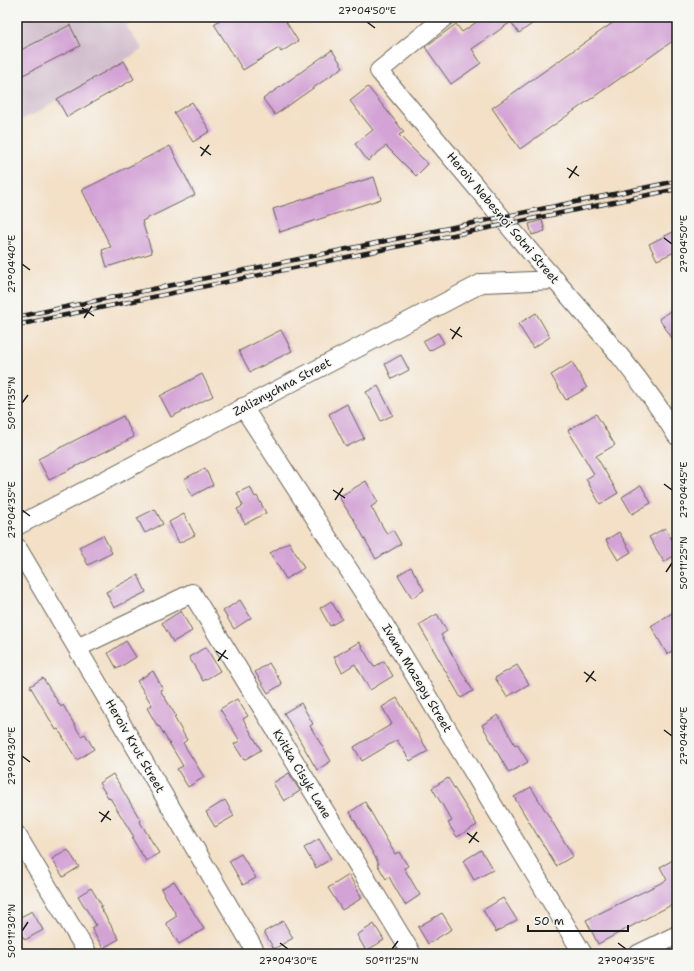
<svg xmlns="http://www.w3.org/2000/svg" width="694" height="971" viewBox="0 0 694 971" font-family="'Shantell Sans',sans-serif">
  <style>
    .industrial { fill: #d1bdcc }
    .building { fill: #d3a3d5 }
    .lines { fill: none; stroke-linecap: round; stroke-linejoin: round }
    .minor-casing { stroke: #676158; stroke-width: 20 }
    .minor { stroke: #fff; stroke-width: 18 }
    .rail-casing { stroke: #1c1c1c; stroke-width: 4.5 }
    .rail { stroke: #f6f6f2; stroke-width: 3; stroke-dasharray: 9; stroke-linecap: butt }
    .ticks { fill: none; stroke: #1c1c1c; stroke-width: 1.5 }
    .labels { text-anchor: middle; stroke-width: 3; stroke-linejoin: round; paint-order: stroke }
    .street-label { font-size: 12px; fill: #1c1c1c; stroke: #f6f6f2 }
    .neatline { fill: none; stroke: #1c1c1c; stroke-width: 1.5 }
    .ticks-label { font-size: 10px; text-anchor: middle; fill: #1c1c1c }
  </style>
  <rect width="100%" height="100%" fill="#f6f6f2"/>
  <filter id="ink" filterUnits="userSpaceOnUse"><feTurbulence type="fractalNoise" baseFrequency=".025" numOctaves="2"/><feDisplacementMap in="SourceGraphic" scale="8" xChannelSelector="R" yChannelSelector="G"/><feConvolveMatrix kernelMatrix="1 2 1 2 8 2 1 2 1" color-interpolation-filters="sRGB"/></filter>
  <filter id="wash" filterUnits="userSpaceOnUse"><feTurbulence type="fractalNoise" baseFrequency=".012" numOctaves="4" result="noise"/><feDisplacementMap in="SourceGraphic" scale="16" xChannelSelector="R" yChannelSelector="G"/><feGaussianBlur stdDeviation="0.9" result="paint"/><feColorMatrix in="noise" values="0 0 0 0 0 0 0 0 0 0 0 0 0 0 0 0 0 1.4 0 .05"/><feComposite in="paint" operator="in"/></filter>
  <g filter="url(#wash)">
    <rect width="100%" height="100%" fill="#f3e0c7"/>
    <path class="industrial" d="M17,17h124l-15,9 17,23 -107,64 -19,9z"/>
    <g id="blocks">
      <path class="building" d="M224,17h59l15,24 -17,11 -2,-4 -36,22 -29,-46z
        M484,17h58l-23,16 -8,-11 -39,27 9,14 -30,21 -26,-37 31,-23 6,8z
        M621,17h56v21l-157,111 -28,-41z
        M70,25l10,21 -63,32v-26z
        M332,50l11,17 -68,48 -12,-16z
        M124,61l10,18 -67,38 -10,-18z
        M368,87l36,45 -5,3 29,29 -12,12 -30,-30 -18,15 -13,-17 18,-14 -23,-29z
        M192,102l18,29 -17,11 -19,-29z
        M170,146l25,49 -53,26 10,32 -45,14 -5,-17 9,-3 -29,-57z
        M374,177l7,22 -101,33 -7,-23z
        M542,220l3,11 -13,4 -3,-11z
        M677,230v21l-20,9 -8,-16z
        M677,306v39l-18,-26z
        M536,313l14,24 -17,11 -15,-24z
        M281,330l11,21 -42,21 -11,-21z
        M438,333l6,10 -15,8 -6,-10z
        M401,355l8,15 -17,9 -7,-15z
        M572,362l15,26 -21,12 -15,-25z
        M202,374l11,22 -42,21 -11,-21z
        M378,386l15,29 -12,6 -15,-29z
        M347,404l17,34 -18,9 -17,-33z
        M596,414l19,31 -19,11 22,37 -18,11 -14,-25 8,-5 -26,-44z
        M123,416l11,21 -85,43 -11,-21z
        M205,468l8,17 -21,11 -8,-17z
        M366,481l12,21 -7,5 16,27 6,-4 8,14 -25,15 -23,-41h-1l-13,-21z
        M641,485l10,18 -19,11 -10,-17z
        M250,487l5,10 2,-1 9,17 -21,11 -8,-15 6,-3 -6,-13z
        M155,509l8,15 -18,9 -8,-15z
        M184,514l11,21 -16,8 -10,-21z
        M665,528l12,20v6l-13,8 -15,-25z
        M619,532l12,20 -13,8 -12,-20z
        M103,535l9,18 -24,12 -9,-18z
        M289,542l15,26 -18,11 -16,-26z
        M411,567l13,23 -12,8 -14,-23z
        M138,575l8,17 -32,16 -8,-16z
        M240,600l11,18 -17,11 -11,-18z
        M331,601l11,18 -12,7 -10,-18z
        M677,610v38l-10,6 -16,-28z
        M181,611l11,20 -19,11 -11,-19z
        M437,614l10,17 -6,4 32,56 -12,7 -42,-73z
        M126,641l10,16 -19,12 -9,-16z
        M359,642l15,25 10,-6 9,15 -23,14 -15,-26 -13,8 -8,-15z
        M206,647l14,24 -17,10 -14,-24z
        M269,663l13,21 -14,9 -13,-21z
        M517,665l12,19 -22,13 -12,-19z
        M153,671l10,18 -3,1 16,26 -2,1 13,23 -4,3 21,34 -16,10 -11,-18 6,-3 -24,-40 -1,1 -11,-19 5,-3 -15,-24z
        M43,678l18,29 2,-2 18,31 4,-2 9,15 -17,11 -19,-31 -2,1 -26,-44z
        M397,698l31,53 -18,10 -13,-21 -35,21 -8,-14 38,-23 -10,-17z
        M237,699l11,17 -5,3 18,31 -17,10 -10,-16 6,-3 -20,-32z
        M301,703l12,21 -3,2 21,35 -14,9 -33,-57z
        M498,715l17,30 2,-1 11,18 -19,11 -27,-48z
        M289,773l11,18 -16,10 -11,-18z
        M113,774l28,47 -1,1 19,31 -13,8 -14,-23 2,-1 -24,-39 -1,1 -10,-16z
        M448,778l29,47 -20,12 -9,-14 4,-2 -20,-33z
        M531,787l42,69 -17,10 -42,-69z
        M225,800l9,16 -19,11 -9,-15z
        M365,802l30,52 4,-2 9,14 -4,2 16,27 -15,10 -16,-28 -3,2 -9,-15h2l-29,-52z
        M319,839l12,20 -15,9 -12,-20z
        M68,850l11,17 -16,10 -11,-18z
        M481,850l12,20 -19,10 -11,-19z
        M241,854l15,24 -13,7 -14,-24z
        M677,858v44l-79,42 -12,-24 81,-40 -7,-13z
        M349,875l13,23 -20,12 -14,-22z
        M174,881l30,48 -25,15 -13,-21 11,-7 -16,-27z
        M91,888l11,18 -2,1 19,32 -16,9 -12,-20 5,-3 -18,-29z
        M503,898l14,22 -21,12 -13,-22z
        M32,911l11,19 -18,10 -8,-13v-8z
        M442,913l10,16 -24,15 -10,-17z
        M283,921l10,17 -19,11 -10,-17z
        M374,924l10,16 -18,11 -9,-16z"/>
    </g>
  </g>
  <g filter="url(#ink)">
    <use href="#blocks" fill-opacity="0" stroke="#676158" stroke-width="1"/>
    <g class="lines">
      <g class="minor-casing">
        <path id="minor" d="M445,17l-66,54c50,59 99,119 149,178 52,61 108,119 149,187
          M243,407l139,214 201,333
          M17,526l465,-243 74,-3
          M17,547l60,101
          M17,835l71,119
          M257,954l-180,-306 115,-55 220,361
          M638,954l39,-19"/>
      </g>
      <use href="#minor" class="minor"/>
      <g class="rail-casing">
        <path id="rail" d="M17,317l660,-136
          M17,325l660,-136"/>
      </g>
      <use href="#rail" class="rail"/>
    </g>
  </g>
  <path class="ticks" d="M367,22l8,6M200,147l11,8M201,156l8,-11M567,168l12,8M569,178l8,-12M664,238l8,6M22,264l8,6M82,308l12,8M84,318l8,-12M450,329l12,8M452,339l8,-12M22,403l6,-8M664,484l8,6M333,490l12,8M335,500l8,-12M22,510l8,6M666,572l6,-9M216,651l12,8M218,661l8,-11M584,672l12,9M586,682l8,-11M664,730l8,6M22,756l8,6M99,812l12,8M101,822l8,-11M467,833l12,9M469,843l8,-11M22,931l6,-9M280,943l8,6M618,943l8,6M392,949l6,-8"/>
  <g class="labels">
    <g class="street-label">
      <text transform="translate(503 218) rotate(50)" y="4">Heroiv Nebesnoi Sotni Street</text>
      <text transform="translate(282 387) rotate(-28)" y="4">Zaliznychna Street</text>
      <text transform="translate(417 678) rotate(59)" y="4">Ivana Mazepy Street</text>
      <text transform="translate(135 746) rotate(60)" y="4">Heroiv Krut Street</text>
      <text transform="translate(302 774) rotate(59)" y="4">Kvitka Cisyk Lane</text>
    </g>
  </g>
  <rect width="694" height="971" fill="none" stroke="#f6f6f2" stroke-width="44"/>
  <path d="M528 925v6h100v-6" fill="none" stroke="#1c1c1c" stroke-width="2"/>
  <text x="534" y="925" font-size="12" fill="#1c1c1c" stroke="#f6f6f2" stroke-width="3" paint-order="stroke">50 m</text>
  <rect x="22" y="22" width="650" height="927" class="neatline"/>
  <g class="ticks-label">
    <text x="367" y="14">27°04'50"E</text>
    <text transform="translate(683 244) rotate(-90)" y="4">27°04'50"E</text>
    <text transform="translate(11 264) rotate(-90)" y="4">27°04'40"E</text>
    <text transform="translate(11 403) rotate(-90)" y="4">50°11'35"N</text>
    <text transform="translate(683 490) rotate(-90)" y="4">27°04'45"E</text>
    <text transform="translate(11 510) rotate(-90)" y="4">27°04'35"E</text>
    <text transform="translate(683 563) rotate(-90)" y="4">50°11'25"N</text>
    <text transform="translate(683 736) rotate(-90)" y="4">27°04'40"E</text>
    <text transform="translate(11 756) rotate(-90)" y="4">27°04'30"E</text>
    <text transform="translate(11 931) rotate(-90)" y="4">50°11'30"N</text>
    <text x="288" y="964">27°04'30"E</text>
    <text x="392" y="964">50°11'25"N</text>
    <text x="626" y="964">27°04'35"E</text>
  </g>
</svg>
